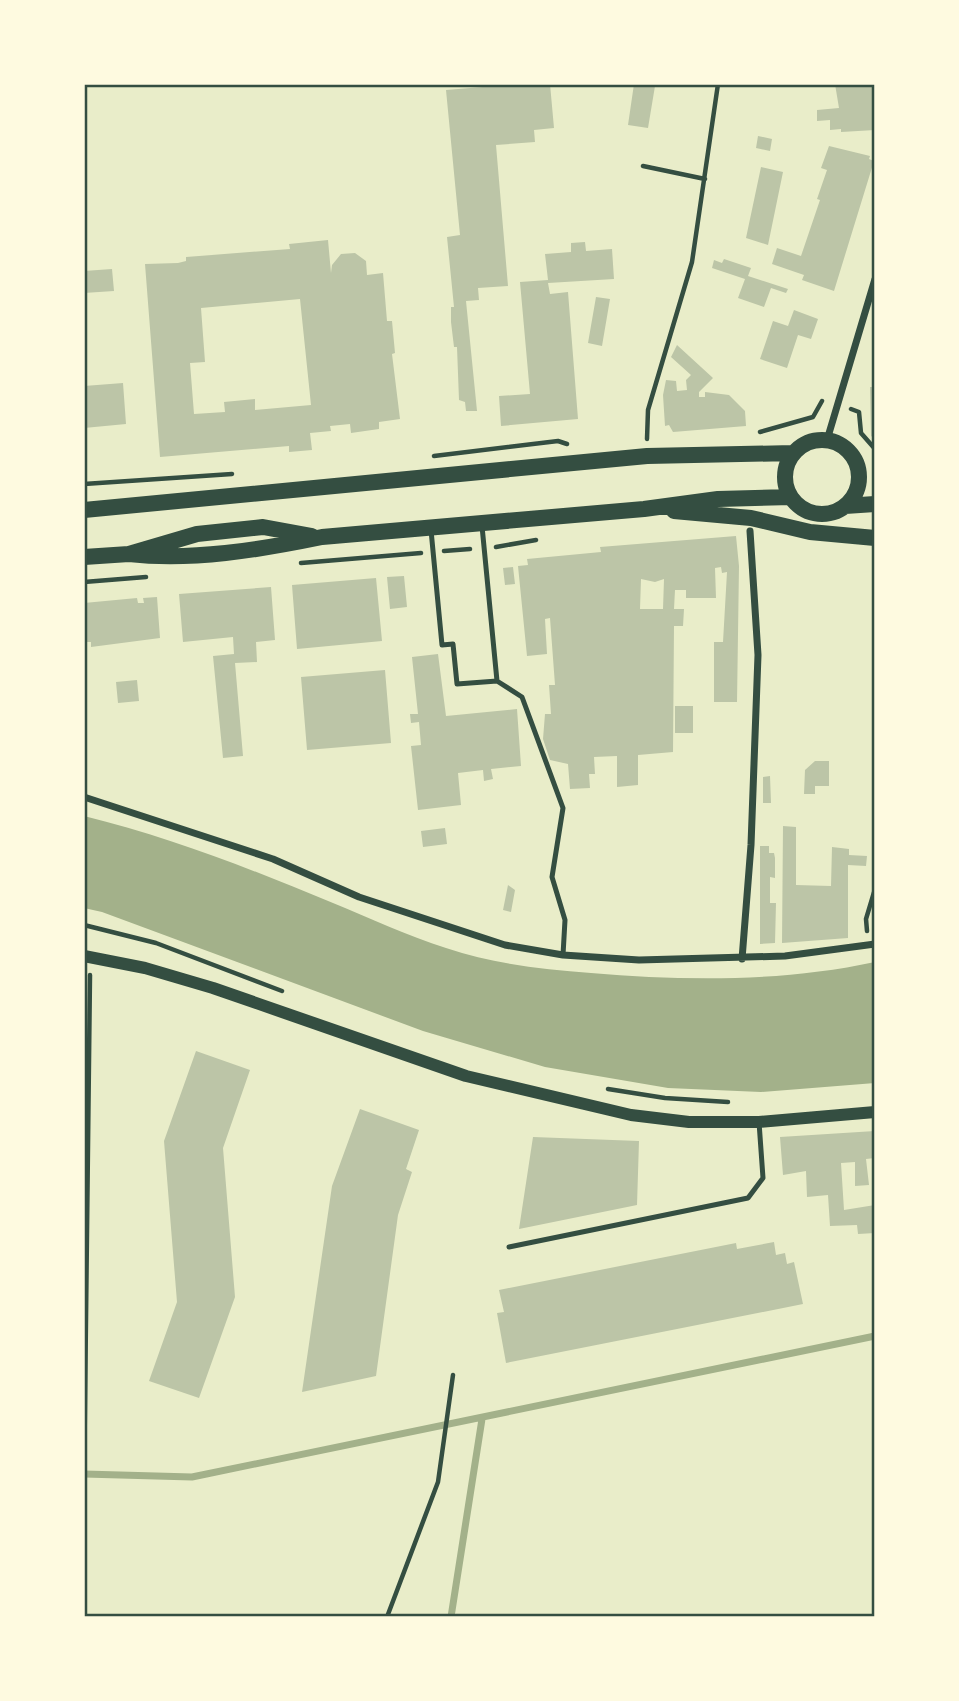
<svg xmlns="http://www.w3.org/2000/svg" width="959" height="1701" viewBox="0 0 959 1701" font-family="'Titillium Web',sans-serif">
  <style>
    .water { fill: #a3b18a }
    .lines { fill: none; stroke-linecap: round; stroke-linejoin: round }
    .stream { stroke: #a3b18a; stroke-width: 7 }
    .building { fill: #bcc5a7; fill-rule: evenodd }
    .path { stroke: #344e41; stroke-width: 4.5 }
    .service { stroke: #344e41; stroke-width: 5 }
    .minor { stroke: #344e41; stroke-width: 7 }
    .tertiary { stroke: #344e41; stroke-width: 12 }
    .primary { stroke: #344e41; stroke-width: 16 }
    .neatline { fill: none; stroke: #344e41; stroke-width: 2.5 }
  </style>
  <rect width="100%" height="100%" fill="#e9edc9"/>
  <path class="water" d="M84,816c86,21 167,53 249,87 37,15 75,33 113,45 48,16 95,21 145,25 95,8 191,9 284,-11v121l-114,9 -93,-4 -123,-21 -122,-36 -321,-119 -18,-4z"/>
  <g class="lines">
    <path class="stream" d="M84,1474l108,3 683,-141
      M451,1617l31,-198"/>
  </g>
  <path class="building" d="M518,84h32l4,44 -20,2 1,12 -39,3 12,141 -30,2 1,12 -13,1 11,110h-11l-1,-9 -6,-2 -2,-53h-3l-3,-25v-15h3l-7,-70 13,-2 -14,-145z
    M634,84l21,2 -7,42 -20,-3z
    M835,84h40v46l-34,2v-3l-11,1v-10l-13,1v-11l22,-2z
    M758,136l14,3 -2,12 -14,-3z
    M829,146l41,10 -1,3 5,2 -40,130 -32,-11 2,-5 -32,-11 5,-16 24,8 19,-56 -3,-1 10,-29 -6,-2z
    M761,167l22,5 -15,73 -22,-7z
    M328,240l3,33 1,-8 9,-11 14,-1 11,8 1,14 16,-2 4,48h5l3,32 -3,1 8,65 -21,3v7l-28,4 -1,-9 -20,2 1,5 -21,2 2,17 -23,2v-6l-129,11 -15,-193 33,-1 8,-2v-4l104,-8 -1,-5zM300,299l11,106 -56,5v-11l-31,3 1,10 -31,2 -4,-51 15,-1 -4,-54z
    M585,242l1,9 26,-2 2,30 -66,4 2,11 18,-2 10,127 -77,7 -2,-30 31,-2 -10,-112 28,-2 -3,-26 26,-2v-9z
    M724,259l27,9 -3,8 40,13 -2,4 -15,-5 -7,19 -26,-9 7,-19 -33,-11 2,-8 8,3z
    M112,269l2,22 -30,2v-22z
    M596,297l14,2 -8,47 -14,-3z
    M794,310l24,9 -7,20 -13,-4 -11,33 -27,-9 13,-38 15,5z
    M677,345l36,33 -14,14v5h6v-5l24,3 16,16 1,15 -73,6 -4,-7 -4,1 -2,-31 3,-15 10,1 1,10 10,-1 -1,-10 5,-5 -20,-18z
    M123,383l3,41 -42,4v-42z
    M870,387h5v52l-4,-3z
    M736,536l3,30 -2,136h-23v-60h9l4,-70 -5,1 -1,-6 -6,1 1,30h-30v-8h-11l-1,19h10l-1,17h-9l-1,126 -35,3v30l-21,2v-31l-23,1 1,17h-6l1,14 -20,1 -2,-25 -18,-4 -7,-21 2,-25h6l-2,-29h6l-5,-67 -5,1 2,35 -20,2 -9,-90 10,-1 -1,-6 74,-7 -1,-5zM641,579l14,3 9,-3 -1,30h-23z
    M513,567l2,17 -10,1 -2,-17z
    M404,576l3,31 -17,2 -3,-32z
    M376,578l6,63 -85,8 -5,-64z
    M271,587l4,53 -19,2 1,20 -22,1 8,93 -20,2 -10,-102 21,-2 -1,-17 -50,5 -4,-48z
    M157,597l3,41 -69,9v-5h-7v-39l53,-5 1,5h6l-1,-5z
    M438,654l8,62 71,-7 4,57 -30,3 2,10 -9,2 -1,-11 -25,3 3,32 -43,5 -7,-64 10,-1 -2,-23 -8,1 -1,-9h8l-6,-57z
    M385,670l6,73 -84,7 -6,-73z
    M137,680l2,21 -21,2 -2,-21z
    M675,706h18v27h-18z
    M815,761h14v25h-14v8h-11l1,-24z
    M770,776l1,27h-8v-26z
    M783,826l13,1v58l35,1 1,-39 17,2v6l18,1 -1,10 -18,-1v73l-66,5z
    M445,828l2,16 -24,3 -2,-16z
    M760,846h9v7h5l1,5v20l-5,-1v26h6l-1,40 -15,1z
    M508,885l7,5 -4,22 -8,-2z
    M196,1051l54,19 -27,78 12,149 -36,101 -50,-17 28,-79 -13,-161z
    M360,1109l59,21 -13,39 6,3 -14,43 -22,161 -74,16 30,-206z
    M875,1131v27l-9,1 3,26 -14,1v-24l-14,1 3,47 31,-5v28l-17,1 -1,-9 -27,1 -2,-31 -21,2 -1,-26 -23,4 -3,-38z
    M533,1137l106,4 -2,64 -118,24z
    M774,1242l2,13 9,-2 2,11 7,-2 9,42 -297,59 -9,-50 7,-1 -5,-22 237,-47 1,6z"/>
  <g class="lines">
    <path class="path" d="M643,166l62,13
      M851,409l8,3 2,21 14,16
      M760,432l53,-15 9,-16
      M647,439l1,-29 44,-148 26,-178
      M434,456l124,-15 9,3
      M84,484l148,-10
      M496,547l40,-7
      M444,551l26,-2
      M301,563l120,-10
      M84,582l62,-5
      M84,925l72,18 126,48
      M867,931l-1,-12 9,-30
      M608,1089l57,9 63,4
      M84,1491l6,-516
      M387,1617l51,-135 15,-107"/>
    <path class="service" d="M482,526l15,155
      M431,530l11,115 11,-1 4,40 40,-3 25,16 41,111 -11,69 13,43 -2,35
      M509,1247l239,-49 15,-20 -4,-56"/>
    <path class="minor" d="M827,440l48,-161
      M84,797l189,62 86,38 146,48 58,10 76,5 146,-4 90,-12
      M742,959l9,-114 7,-190 -8,-124"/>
    <path class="tertiary" d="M84,956l61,12 68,20 253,88 165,39 58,7h70l116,-10"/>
    <path class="primary" d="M785 477a37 37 0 1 1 74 0a37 37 0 1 1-74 0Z
      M845,506l30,-2
      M84,510l563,-54 146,-3
      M674,511l77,7 59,14 65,6
      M129,554c63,7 130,-4 193,-17l322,-28 74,-10 73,-2
      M84,557l45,-3 68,-20 66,-7 49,9"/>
  </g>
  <rect width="959" height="1701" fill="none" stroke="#fefae0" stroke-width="172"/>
  <rect x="86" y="86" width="787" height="1529" class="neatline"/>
</svg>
